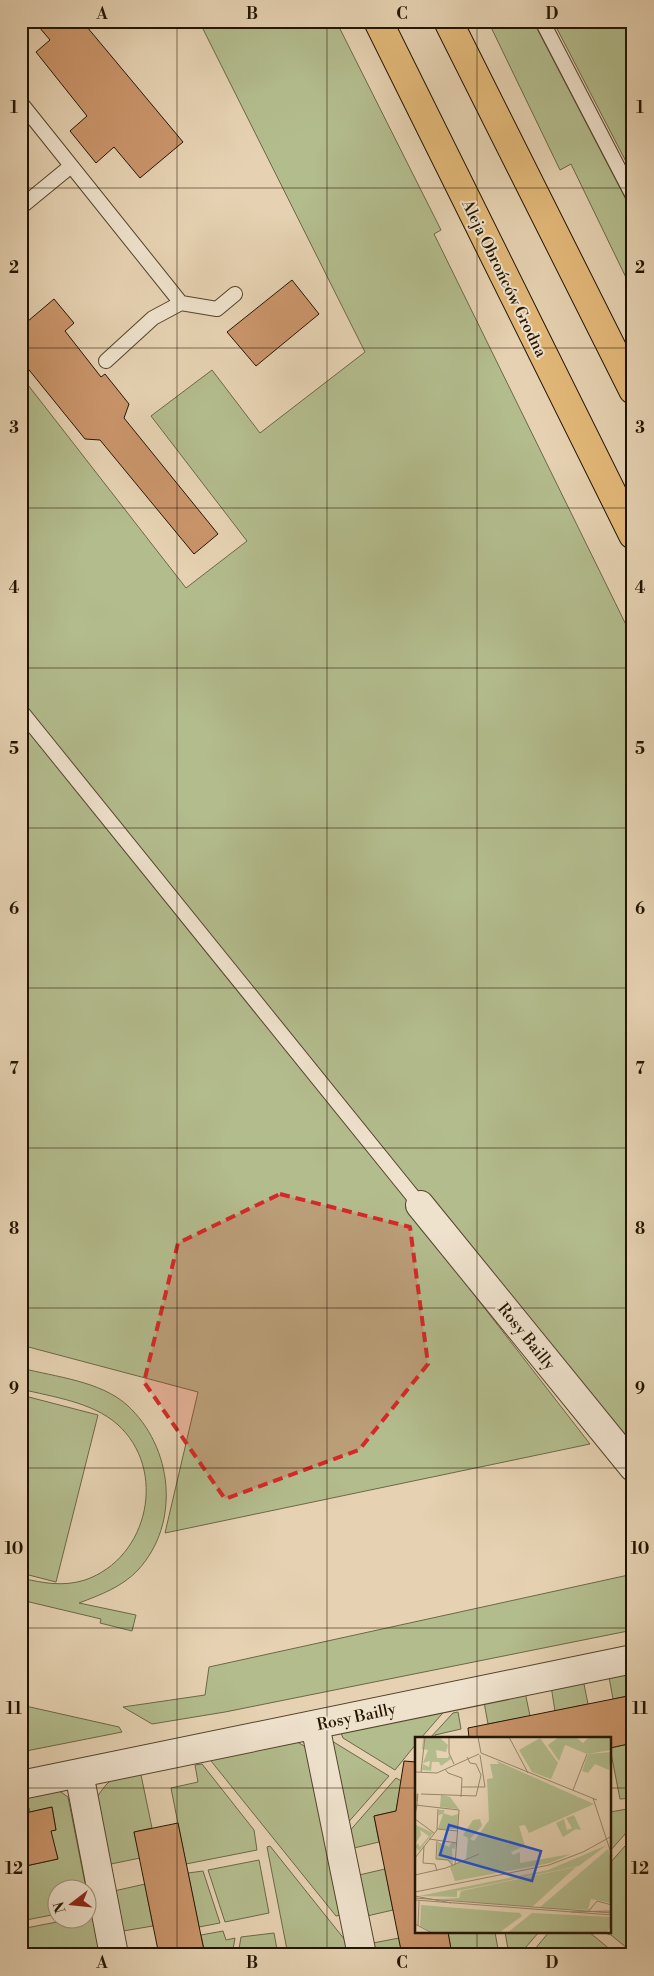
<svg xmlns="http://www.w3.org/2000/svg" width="654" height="1976" viewBox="0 0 654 1976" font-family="'Libre Bodoni',serif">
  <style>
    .green { fill: #b3bc8d; stroke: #6c6846 }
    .building { fill: #cb956b; stroke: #241500 }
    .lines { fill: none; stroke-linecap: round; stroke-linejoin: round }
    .lane-casing { stroke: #54442c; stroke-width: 16 }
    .street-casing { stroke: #54442c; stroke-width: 30 }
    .highway-casing { stroke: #241500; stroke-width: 30 }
    .lane { stroke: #efe2cd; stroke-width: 14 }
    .street { stroke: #efe2cd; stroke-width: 28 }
    .highway { stroke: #e3b979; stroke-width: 28 }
    .marked { fill: #d62828; fill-opacity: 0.2; stroke: #d62828; stroke-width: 4; stroke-dasharray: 10 6; stroke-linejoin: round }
    .grid { fill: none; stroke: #241500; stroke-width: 1; stroke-opacity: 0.55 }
    .labels { text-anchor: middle; stroke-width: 4; stroke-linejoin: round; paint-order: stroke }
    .street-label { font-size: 16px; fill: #241500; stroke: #efe2cd }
    .inset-road { fill: none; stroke: #98866b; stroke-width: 1 }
    .view { fill: #1d4ed8; fill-opacity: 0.15; stroke: #1d4ed8; stroke-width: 2.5 }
    .inset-edge { fill: none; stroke: #241500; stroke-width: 2.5 }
    .neatline { fill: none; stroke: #241500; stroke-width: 2 }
    .grid-label { font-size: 16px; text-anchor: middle; font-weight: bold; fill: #241500 }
  </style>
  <rect width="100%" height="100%" fill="#e6d2b2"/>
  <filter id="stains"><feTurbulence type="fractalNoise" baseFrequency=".004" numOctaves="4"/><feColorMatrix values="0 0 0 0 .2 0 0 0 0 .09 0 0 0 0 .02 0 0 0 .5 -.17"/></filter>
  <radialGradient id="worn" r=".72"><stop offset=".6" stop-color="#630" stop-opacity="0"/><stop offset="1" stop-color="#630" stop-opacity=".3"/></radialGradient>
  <path class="green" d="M199,21h137l105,209 -7,4 199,405v816l-216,-234 173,223 -425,89 33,-141 -177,-47v-969l165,212 61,-47 -96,-125 61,-46 48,63 105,-81z
    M488,21h45l100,192v79l-62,-128 -11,6z
    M553,21h80v154z
    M21,1368c35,9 79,13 106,37 46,42 54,118 11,165 -16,17 -38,25 -59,33l57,12 -4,16 -32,-8 1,-4 -80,-19v-22c22,5 42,9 64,2 64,-22 83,-111 32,-156 -25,-22 -64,-27 -96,-35z
    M21,1395l77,20 -42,167 -35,-9z
    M633,1574v56l-408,82 -73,12 -29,-17 82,-12 4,-28z
    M633,1668v27l-20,4 -4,-22z
    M583,1679l5,25 -33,7 -4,-25z
    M525,1692l5,24 -42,8 -4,-22z
    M21,1705l98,22 3,5 -101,20z
    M448,1707l-27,31h-4l-1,6 -21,26 -52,-32 -2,-5z
    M458,1712l3,17 -26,6 1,3h-6l23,-25z
    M292,1739l14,8 35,168 -5,1 -129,-160z
    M332,1741l57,35 -44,50z
    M633,1743v55l-13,1 -10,-51z
    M202,1764l52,66 3,20 -71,14 -15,-76 27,-6 -3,-17z
    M140,1770l12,58 -18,4 6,26 -29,6 -15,-65c13,-21 19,-24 44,-29z
    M396,1778l13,7 2,5 5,4v7l-18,-1 -2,11 -22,5 5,26 -25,6 -7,-14z
    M58,1790l10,7 18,91h-28l-1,26 -36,7v-54l37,-8 -9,-28 7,-1 -4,-23 -22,5 -1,-4 -8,2v-16z
    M633,1808v17l-23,26v-39z
    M633,1837v116l-22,-18 -9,-3h8v-69z
    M270,1846l75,94 3,15h-60l-21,-108z
    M259,1860l10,53 -44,9 -17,-52z
    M385,1869l8,41 -26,6 -8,-41z
    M203,1871l17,52 -21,4 -11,-54z
    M145,1884l8,42 -30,5 -9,-40z
    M92,1914l8,41h-79v-26l51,-10 16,-1v-3z
    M223,1931l3,9 9,-2 -3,17h-27l-4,-20z
    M448,1932h47l4,23h-47z
    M505,1932h34l-20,23h-10z
    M549,1932h40l28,23h-87z
    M274,1933l4,22h-40l3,-18z
    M399,1938l3,17h-29v-12z"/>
  <path class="building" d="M34,21h48l101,121 -43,36 -26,-31 -18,16 -26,-32 17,-15 -51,-64 14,-12z
    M292,280l27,34 -63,52 -29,-34z
    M54,299l20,24 -9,8 36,46 4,-3 24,30 -5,14 94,116 -24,20 -94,-114 -15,-1 -64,-79v-33z
    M633,1695v48l-23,5v-10h-141l-1,-10z
    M404,1761l12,1v170h32l4,23h-50l-28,-139 22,-5z
    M52,1807l4,23 -5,1 7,28 -37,8v-53z
    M178,1823l22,108 5,24h-46l-25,-123z"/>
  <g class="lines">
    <g class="lane-casing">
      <path id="lane" d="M542,21l91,175
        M21,103l160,200
        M21,207l50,-41
        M106,361l47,-43 28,-15 36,6 18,-15
        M21,711l399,494"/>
    </g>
    <g class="street-casing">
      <path id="street" d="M420,1205l213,262
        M315,1725l47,230
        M79,1773l35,182
        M21,1785l612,-126"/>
    </g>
    <g class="highway-casing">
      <path id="highway" d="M378,21l255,514
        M448,21l185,369"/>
    </g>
    <use href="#lane" class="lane"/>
    <use href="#street" class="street"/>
    <use href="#highway" class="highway"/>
  </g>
  <path class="marked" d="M280,1194l130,33 18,137 -69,86 -134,49 -81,-117 34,-139z"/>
  <path class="grid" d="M177,21v1934M327,21v1934M477,21v1717M21,188h612M21,348h612M21,508h612M21,668h612M21,828h612M21,988h612M21,1148h612M21,1308h612M21,1468h612M21,1628h612M21,1788h396M610,1788h23M477,1932v23"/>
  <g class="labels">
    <g class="street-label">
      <text transform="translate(505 278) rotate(64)" y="6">Aleja Obrońców Grodna</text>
      <text transform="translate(527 1336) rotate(51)" y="6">Rosy Bailly</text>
      <text transform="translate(356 1716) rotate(-12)" y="6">Rosy Bailly</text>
    </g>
  </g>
  <g transform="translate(415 1737)">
    <rect width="196" height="196" fill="#e6d2b2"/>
    <path d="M24,0l9,8 -2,7 -10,-2 1,8h11l1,-3 2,4 -10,7 -2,-4h-7l-1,9 -9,-1 1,-6 6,3 1,-6 -7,2 5,-13 -6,-1 1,-11zM144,0h17l7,6 6,-6h22v13l-24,4 -22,-9 -6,16 -11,-16zM125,1l18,25 -7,16 -19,-7 -13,-22zM196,15l-2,18 -14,-6 -7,9 -6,-2 6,-17zM82,24l97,43 -65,29 -4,-8 -6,1 6,20 -14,6 2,3 7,-3v11l51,-9 -21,9 -95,18 -5,-14 16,-8 2,-21 -5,-3 10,-15 7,-1 2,7 -12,13 4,2 15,-21 -2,-41 6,-1 -3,-14h9zM26,58l9,2 9,12 -19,-2zM24,73h6l-2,3 9,3 6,-2 -1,15h-19l5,-15 -5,1zM159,78l7,15 -5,-1 -13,8 -7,-14 8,-4 3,11 5,-2 -6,-10zM1,83v5l17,8 -14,18 -4,-4 3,-4 2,4 9,-11 -9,-6 1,5 -6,9v-21zM23,105l11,5 2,-4h5l-1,6 -3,-1 1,17 -5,-5 -11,-1zM192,108l-28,21 -122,25v6l-38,-1 129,-26zM193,112l3,11v43l-20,-4 -3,10 3,1 -52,-2zM161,130l-44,40 -95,-8 22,-1 2,-7zM6,168l99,8 2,3 -23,17h-66l-13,-7zM117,176l79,4v10l-5,6h-99z" fill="#b3bc8d"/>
    <path class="inset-road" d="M34,0v16l5,11M63,0l3,16M94,0l19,36M66,16l116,47M30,32l3,4 14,5 -1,19M0,35l22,1 42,-19M6,35l4,-35M47,50h23l-5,-32M158,53l14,-36M6,57l55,2 5,-21 -5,-11 -6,-1 -3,-6M178,61l19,58M0,68l44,5 -4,55M0,78l2,-10v-3l1,-8h-1v7M0,82l19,14M22,92l21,2M14,102l28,4M22,104l-1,18 12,1 5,6M9,109l-1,17 12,1 2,7M0,121l22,-28 1,-21M0,138l31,-7 33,-14M0,155l134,-27 34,-13 29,-16M0,159l36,7M0,161l197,15M0,163l197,15M156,175l41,-1M173,175l9,-11 15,4M0,187l17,9M3,189l1,-25"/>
    <path class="view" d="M34,88l92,26 -9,30 -92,-26z"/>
    <rect width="196" height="196" class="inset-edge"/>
  </g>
  <rect width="654" height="1976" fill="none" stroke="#e6d2b2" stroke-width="55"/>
  <g transform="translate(72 1904) rotate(254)"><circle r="24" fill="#efe2cd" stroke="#9e907b"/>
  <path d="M0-4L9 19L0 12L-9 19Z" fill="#8f2418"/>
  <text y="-8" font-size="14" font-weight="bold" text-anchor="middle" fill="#241500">N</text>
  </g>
  <rect x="28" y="28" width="598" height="1920" class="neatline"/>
  <g class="grid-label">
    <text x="102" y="19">A</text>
    <text x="252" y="19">B</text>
    <text x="402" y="19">C</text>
    <text x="552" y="19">D</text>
    <text x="14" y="113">1</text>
    <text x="640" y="113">1</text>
    <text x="14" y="273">2</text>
    <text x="640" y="273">2</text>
    <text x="14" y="433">3</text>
    <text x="640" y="433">3</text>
    <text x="14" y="593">4</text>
    <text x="640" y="593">4</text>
    <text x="14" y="754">5</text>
    <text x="640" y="754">5</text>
    <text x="14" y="914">6</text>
    <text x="640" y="914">6</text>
    <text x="14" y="1074">7</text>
    <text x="640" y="1074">7</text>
    <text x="14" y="1234">8</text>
    <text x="640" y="1234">8</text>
    <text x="14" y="1394">9</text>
    <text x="640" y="1394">9</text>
    <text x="14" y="1554">10</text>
    <text x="640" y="1554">10</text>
    <text x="14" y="1714">11</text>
    <text x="640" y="1714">11</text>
    <text x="14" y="1874">12</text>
    <text x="640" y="1874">12</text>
    <text x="102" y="1968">A</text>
    <text x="252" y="1968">B</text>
    <text x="402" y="1968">C</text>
    <text x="552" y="1968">D</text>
  </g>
  <rect width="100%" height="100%" filter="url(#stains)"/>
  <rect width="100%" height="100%" fill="url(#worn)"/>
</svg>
